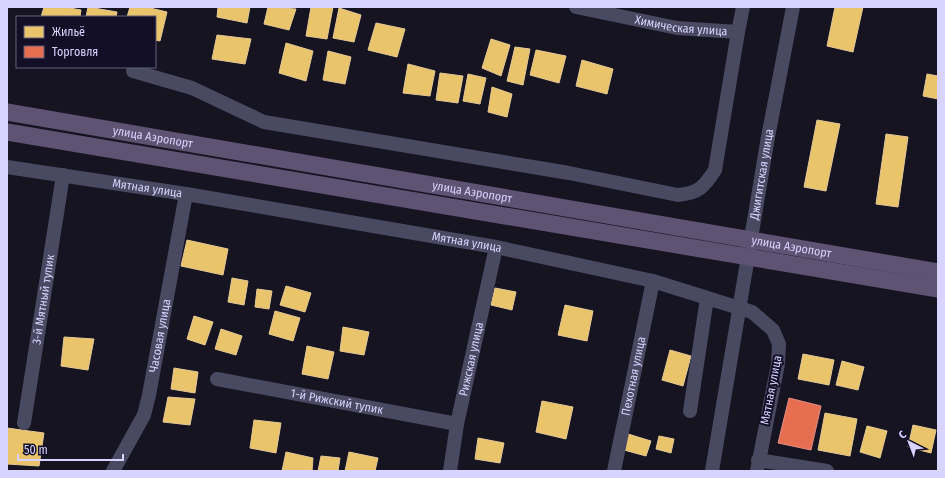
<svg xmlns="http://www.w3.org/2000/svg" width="945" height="478" viewBox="0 0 945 478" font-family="'Fira Sans Condensed',sans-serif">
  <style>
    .homes { fill: #e9c46a; stroke: #e4c997 }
    .shops { fill: #e76f51; stroke: #e38d85 }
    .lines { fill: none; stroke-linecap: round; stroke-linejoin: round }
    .minor { stroke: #4a4962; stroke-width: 14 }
    .major { stroke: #5e5373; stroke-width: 17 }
    .labels { text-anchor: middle; stroke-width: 4; stroke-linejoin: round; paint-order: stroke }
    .street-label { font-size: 12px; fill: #d9d4ff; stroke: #130f26 }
  </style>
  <rect width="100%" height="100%" fill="#161421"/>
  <path class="homes" d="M44,7h20l17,3 -1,7h-39z
    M88,7l29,5 -1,5h-30z
    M130,7h16l21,5 -7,29 -5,-1v-23h-28z
    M218,7h32l-3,16 -30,-6z
    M268,7l28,2 -7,21 -25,-6z
    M311,7h22l-6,32 -21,-3z
    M835,7h28l-10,45 -26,-6z
    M339,8l22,7 -7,27 -21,-4z
    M376,23l29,6 -8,28 -29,-7z
    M217,35l34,4 -6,25 -33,-5z
    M491,39l19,6 -9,31 -19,-8z
    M286,43l27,8 -7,30 -27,-8z
    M515,47l15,2 -7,36 -16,-4z
    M536,50l30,6 -7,27 -29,-8z
    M328,51l23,6 -6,27 -22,-4z
    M582,60l31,9 -6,25 -31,-8z
    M408,64l27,7 -5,25 -27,-3z
    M440,73l23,3 -5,27 -22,-3z
    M468,74l18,4 -6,26 -17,-3z
    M927,74l11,2v23l-15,-3z
    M492,87l20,7 -5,23 -19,-5z
    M817,120l23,4 -14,67 -22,-4z
    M886,134l22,3 -10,70 -22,-3z
    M187,240l41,9 -5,26 -42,-9z
    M232,278l16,3 -4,24 -16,-3z
    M286,286l25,7 -6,19 -25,-7z
    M495,288l21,4 -4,18 -21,-5z
    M257,289l15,2 -3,18 -14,-2z
    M565,305l28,6 -6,30 -29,-6z
    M275,311l25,7 -7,23 -24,-7z
    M194,316l19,6 -8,23 -18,-6z
    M343,327l26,5 -5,23 -24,-4z
    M221,329l21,7 -6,19 -21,-6z
    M64,337l30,2 -6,31 -27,-4z
    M307,346l27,6 -6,27 -26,-5z
    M670,350l21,6 -8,30 -21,-6z
    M803,354l31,6 -5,25 -31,-6z
    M842,361l22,6 -6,23 -22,-5z
    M174,368l24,4 -3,21 -24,-4z
    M168,397l27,2 -5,26 -27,-3z
    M542,401l31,6 -7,32 -30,-7z
    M825,413l32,6 -7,37 -32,-6z
    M254,420l27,3 -5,30 -26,-5z
    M913,425l23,5 -5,23 -23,-6z
    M867,426l20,5 -7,27 -20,-6z
    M7,428l37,5 -5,33 -32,-2z
    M628,434l23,7 -5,15 -22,-6z
    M659,436l15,3 -3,14 -15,-4z
    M478,438l26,5 -4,20 -25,-4z
    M286,452l27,6 -1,13h-30z
    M349,452l29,6 -3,13h-30z
    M321,456l19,2 -2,13h-20z"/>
  <path class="shops" d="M789,398l32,8 -10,44 -33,-7z"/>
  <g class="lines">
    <g class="minor">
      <path id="s1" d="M576,7l101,21 61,4 5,-25"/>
      <path d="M133,71l59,17 72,34 305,51 109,22c21,-2 26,-8 37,-25l23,-138"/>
      <path id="s2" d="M7,167l179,27 310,53 157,34 99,31 21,18 6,14 -1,20 -21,107"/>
      <path id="s3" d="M217,379l240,45"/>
      <path d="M690,411l17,-113"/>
      <path id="s4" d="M24,423l39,-248"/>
      <path d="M758,460l69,11"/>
      <path id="s5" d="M113,471l31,-56 5,-20 37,-201"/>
      <path id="s6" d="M450,471l7,-47 39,-177"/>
      <path id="s7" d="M614,471l39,-190"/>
      <path id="s8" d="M712,471l56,-334 25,-130"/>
    </g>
    <g class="major">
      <path id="s9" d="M7,112l931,160"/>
      <path d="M7,132l931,157"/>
    </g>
  </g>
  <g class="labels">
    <g class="street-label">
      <text dy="4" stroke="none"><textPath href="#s1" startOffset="107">Химическая улица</textPath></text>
      <text dy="4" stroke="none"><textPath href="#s9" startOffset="148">улица Аэропорт</textPath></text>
      <text dy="4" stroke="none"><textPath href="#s8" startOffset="301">Джигитская улица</textPath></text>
      <text dy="4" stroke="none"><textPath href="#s2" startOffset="142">Мятная улица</textPath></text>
      <text dy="4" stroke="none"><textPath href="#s9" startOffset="472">улица Аэропорт</textPath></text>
      <text dy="4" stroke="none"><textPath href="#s2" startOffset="466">Мятная улица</textPath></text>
      <text dy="4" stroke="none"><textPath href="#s9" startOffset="796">улица Аэропорт</textPath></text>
      <text dy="4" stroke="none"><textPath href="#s4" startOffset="125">3-й Мятный тупик</textPath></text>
      <text dy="4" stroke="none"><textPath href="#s5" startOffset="145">Часовая улица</textPath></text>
      <text dy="4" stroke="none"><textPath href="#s6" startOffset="114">Рижская улица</textPath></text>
      <text dy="4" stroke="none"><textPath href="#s7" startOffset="97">Пехотная улица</textPath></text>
      <text transform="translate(771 390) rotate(-79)" y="4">Мятная улица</text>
      <text dy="4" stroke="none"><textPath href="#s3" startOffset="122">1-й Рижский тупик</textPath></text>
    </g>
  </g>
  <rect width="945" height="478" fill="none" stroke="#d9d4ff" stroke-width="16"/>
  <rect x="16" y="16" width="140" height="52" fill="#130f26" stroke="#625e7d"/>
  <rect x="24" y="26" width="20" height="12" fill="#e9c46a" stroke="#625e7d"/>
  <text x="52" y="36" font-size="12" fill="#d9d4ff">Жильё</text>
  <rect x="24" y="46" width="20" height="12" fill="#e76f51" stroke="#625e7d"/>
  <text x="52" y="56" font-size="12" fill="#d9d4ff">Торговля</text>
  <g transform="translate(909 442) rotate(318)" stroke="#130f26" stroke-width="3" paint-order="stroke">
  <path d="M0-3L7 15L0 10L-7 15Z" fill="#d9d4ff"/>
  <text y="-6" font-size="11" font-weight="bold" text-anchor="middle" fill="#d9d4ff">С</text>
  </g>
  <path d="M18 454v6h105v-6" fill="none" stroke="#d9d4ff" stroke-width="2"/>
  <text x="24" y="454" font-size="12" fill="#d9d4ff" stroke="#130f26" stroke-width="3" paint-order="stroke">50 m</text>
</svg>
